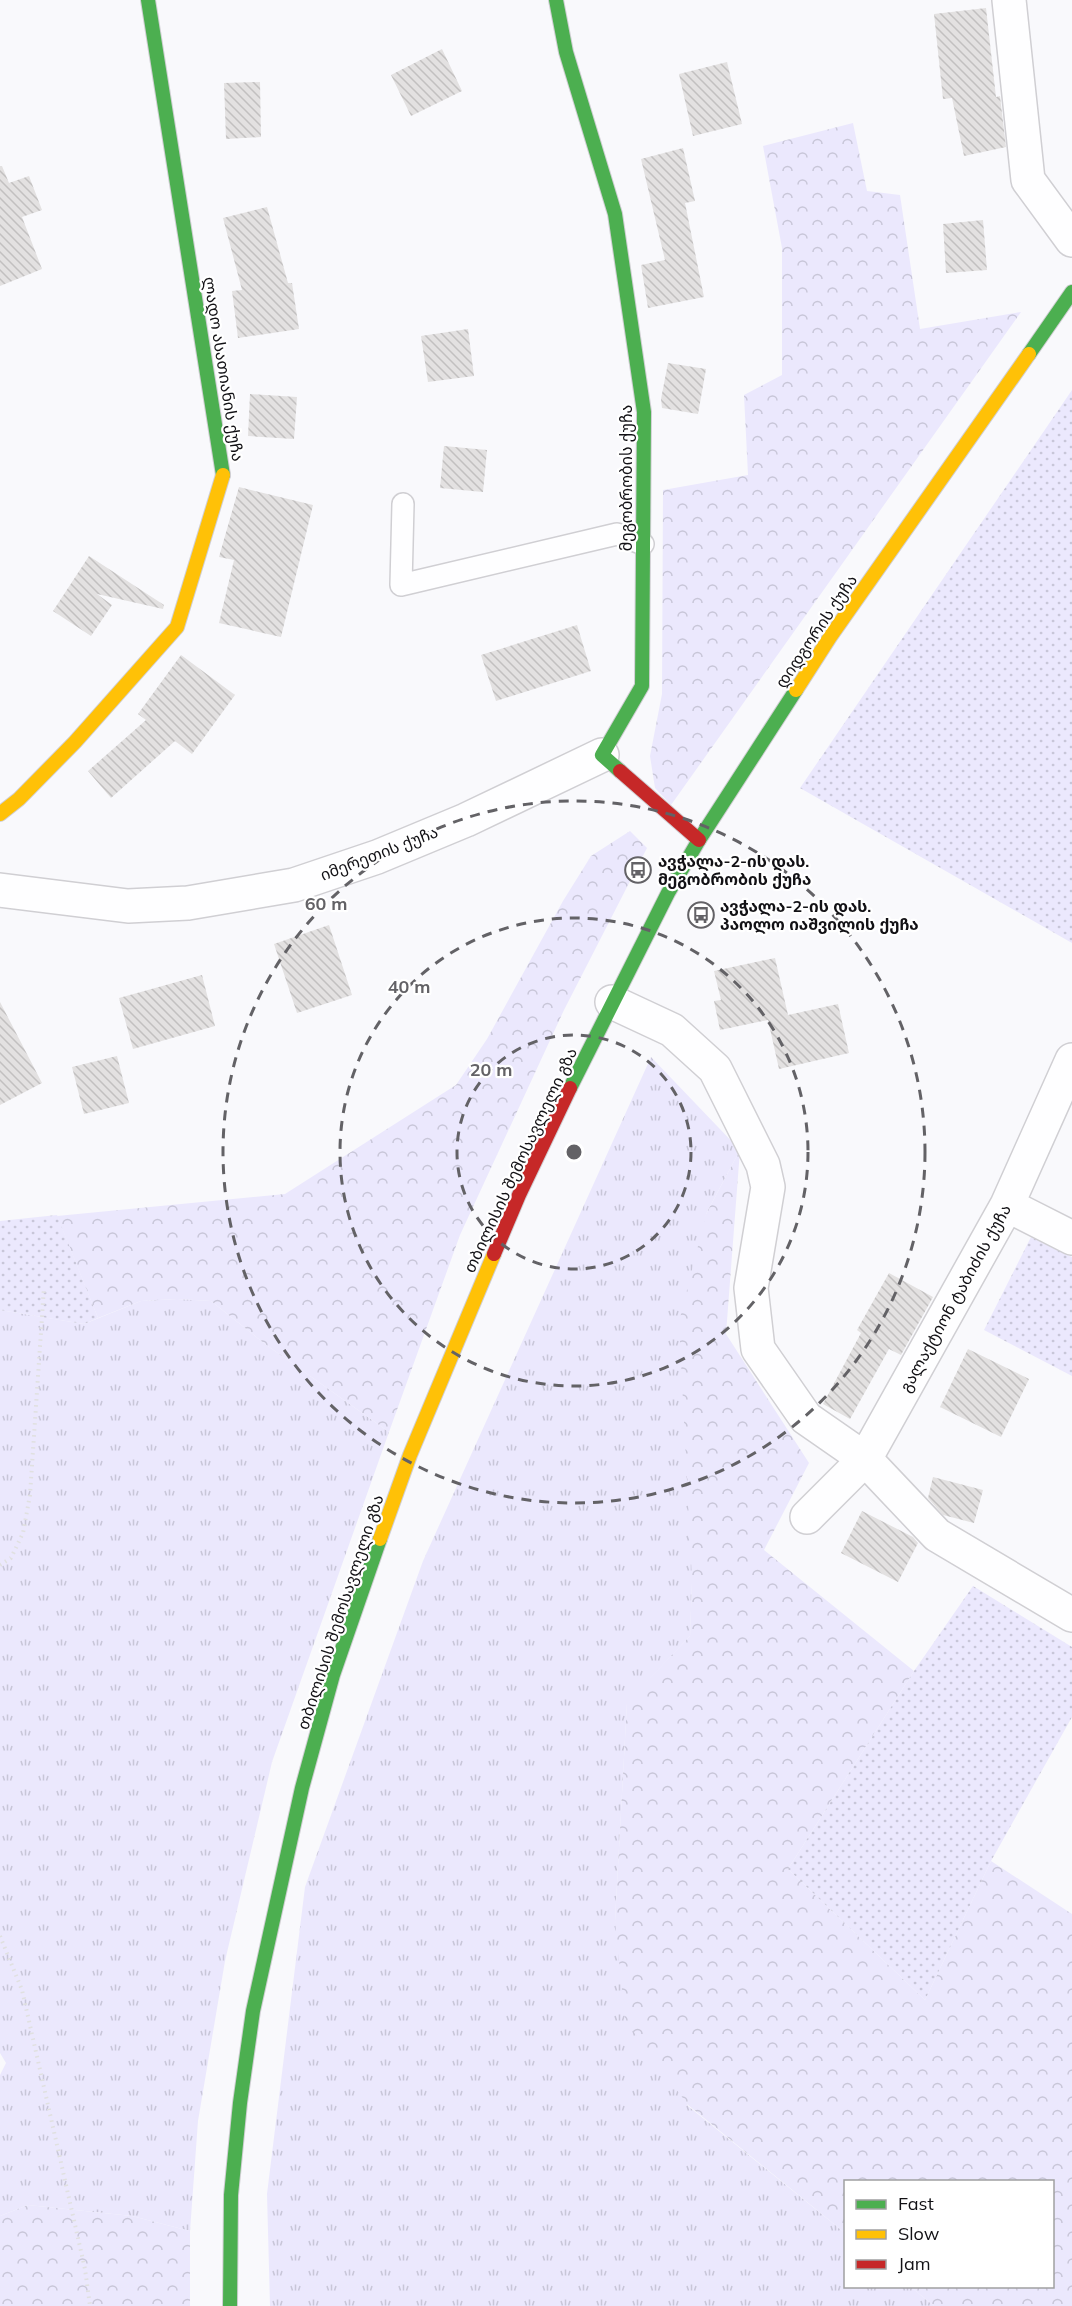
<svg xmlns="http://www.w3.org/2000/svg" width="1072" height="2306" viewBox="0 0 1072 2306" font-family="Mulish,'Noto Sans Georgian',sans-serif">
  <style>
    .grass { fill: url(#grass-tufts) }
    .forest { fill: url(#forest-crowns) }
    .park { fill: url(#park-dots) }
    .building { fill: url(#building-back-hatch) }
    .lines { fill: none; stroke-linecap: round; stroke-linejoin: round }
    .lane-casing { stroke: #d0cfd3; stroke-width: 24 }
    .street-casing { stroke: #d0cfd3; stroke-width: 36 }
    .fast-casing { stroke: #d0cfd3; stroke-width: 16 }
    .slow-casing { stroke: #d0cfd3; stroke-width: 16 }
    .jam-casing { stroke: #d0cfd3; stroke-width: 16 }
    .path { stroke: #e0e0e0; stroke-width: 4; stroke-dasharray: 1.5 4.5; stroke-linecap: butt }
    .lane { stroke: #fefeff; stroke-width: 21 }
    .street { stroke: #fefeff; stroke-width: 33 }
    .fast { stroke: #4caf50; stroke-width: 14 }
    .slow { stroke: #ffc107; stroke-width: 14 }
    .jam { stroke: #c62828; stroke-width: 14 }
    .ring { fill: none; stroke: #636266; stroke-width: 3; stroke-dasharray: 10 8 }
    .labels { text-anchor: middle; stroke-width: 4.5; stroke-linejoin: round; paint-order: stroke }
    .street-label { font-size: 16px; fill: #121115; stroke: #fff }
    .poi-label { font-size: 16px; font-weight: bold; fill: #121115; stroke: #fff; text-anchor: start }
    .centre { fill: #636266; stroke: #fff; stroke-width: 3 }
    .ring-label { font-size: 18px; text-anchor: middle; font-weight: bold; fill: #636266; stroke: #fff; stroke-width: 4.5; stroke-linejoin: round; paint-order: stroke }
  </style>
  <defs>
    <pattern id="grass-tufts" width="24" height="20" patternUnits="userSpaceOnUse" patternTransform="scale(1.5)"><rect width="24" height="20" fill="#ebe8fd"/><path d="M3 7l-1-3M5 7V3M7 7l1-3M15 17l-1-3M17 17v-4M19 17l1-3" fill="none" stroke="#c8c6d8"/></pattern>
    <pattern id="forest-crowns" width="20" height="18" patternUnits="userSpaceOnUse" patternTransform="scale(1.5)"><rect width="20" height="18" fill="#ebe8fd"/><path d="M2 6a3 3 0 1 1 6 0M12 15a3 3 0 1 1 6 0" fill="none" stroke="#c8c6d8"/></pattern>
    <pattern id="park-dots" width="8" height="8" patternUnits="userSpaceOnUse" patternTransform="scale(1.5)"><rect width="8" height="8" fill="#ebe8fd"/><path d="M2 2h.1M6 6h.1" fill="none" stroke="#c8c6d8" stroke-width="1.8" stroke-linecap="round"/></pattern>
    <pattern id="building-back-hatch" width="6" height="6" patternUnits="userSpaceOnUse" patternTransform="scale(1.5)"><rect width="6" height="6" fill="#e3e1e1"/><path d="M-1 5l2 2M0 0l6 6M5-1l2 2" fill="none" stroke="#c2c0c0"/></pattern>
  </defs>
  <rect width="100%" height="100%" fill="#f9f9fc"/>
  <path class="grass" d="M651,1057l89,93 -34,64 -16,422 -63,67 -12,218 73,185 157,127 1,53 65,1 23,19h-664l-3,-112 38,-307 118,-326z
    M177,1299l34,2 54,43 124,88 -117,330 -47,199 -27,160 -8,110 -58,-15 -104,-11 -28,11v-141l6,-12 -6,-10v-743l84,14 57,-23z"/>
  <path class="forest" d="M853,123l14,68 33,4 20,134 101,-17 -350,493 -16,-17 -5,-32 12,-62 1,-204 85,-15 -4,-80 38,-20v-127l-19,-102z
    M630,831l17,17 -83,162 -104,225 -71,197 -124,-88 -54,-43 -34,-2 -36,2 -43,17 -41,-102 228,-22 171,-109 31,-46 76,-138 28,-45z
    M740,1150l-14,184 83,129 -45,87 150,121 -126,198 137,131 66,-139 81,53v392h-138l-23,-19 141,-1v-104h-206l-1,51 -157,-128 -63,-85 -10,-99 12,-219 63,-66 2,-56 -13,-258 27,-108z
    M28,2205l104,11 58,15v75h-190v-90z"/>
  <path class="park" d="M1072,390v553l-272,-155z
    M57,1215l41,103 -14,6 -84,-14v-89z
    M1031,1237l41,20v119l-88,-46z
    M973,1586l99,61v70l-81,144 -66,139 -137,-131 126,-198z"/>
  <path class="building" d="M986,8l10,89 4,-1 6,51 -42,9 -12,-58 -9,1 -9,-85z
    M442,49l20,42 -51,25 -20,-41z
    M727,62l15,62 -49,12 -14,-62z
    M260,82l1,55 -35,2 -2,-56z
    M683,148l12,53 -10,2 19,94 -56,11 -7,-43 24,-5 -24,-101z
    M0,166h2l7,17 20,-7 13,34 -20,7 20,52 -42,17z
    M267,207l21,76h4l7,46 -61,9 -6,-47 10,-1 -19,-72z
    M983,220l4,50 -41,3 -3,-49z
    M468,329l6,47 -46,6 -7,-46z
    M668,363l38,6 -8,45 -36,-6 -1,-9z
    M250,394l47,3 -3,42 -46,-3z
    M444,446l43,4 -4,42 -43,-4z
    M239,487l74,18 -32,132 -62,-14 15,-63 -15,-3z
    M89,556l75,49 -1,4 -66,-15 15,11 -21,31 -38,-25z
    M577,625l14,46 -95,30 -15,-46z
    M181,655l54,40 -43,59 -17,-13 -64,57 -23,-27 58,-51 -8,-6z
    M329,925l23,70 -55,18 -23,-69z
    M775,958l13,57 50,-11 11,49 -70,16 -11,-49 -48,10 -6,-29 7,-1 -7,-29z
    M202,975l13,51 -82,23 -14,-51z
    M0,1002l42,81 -42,22z
    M117,1056l12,47 -45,11 -12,-47z
    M889,1273l44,24 -32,58 -12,-6 -39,70 -27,-15 38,-71 -4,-3z
    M968,1349l61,30 -28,58 -61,-30z
    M933,1477l50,13 -9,33 -31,-8 -15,-17z
    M862,1511l51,26 5,6 -20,39 -57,-29z"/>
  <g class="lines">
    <g class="lane-casing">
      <path id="lane" d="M403,504l-2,81 216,-51 26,10"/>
    </g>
    <g class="street-casing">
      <path id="street" d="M1009,0l19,180 44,60
        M0,890l128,16 60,-3 106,-18 83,-28 89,-37 136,-65
        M612,1002l60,28 43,39 48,96 5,22 -17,101 7,61 48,69 59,41 72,76 135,80
        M1007,1205l65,33
        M807,1517l58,-58 142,-254 65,-145"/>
    </g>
    <g class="fast-casing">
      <path id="fast" d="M148,0l75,475
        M556,0l10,52 49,162 29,198 -2,274 -40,69 18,16
        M1029,354l43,-62
        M570,1088l98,-195 31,-53 97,-150
        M230,2306l1,-111 9,-92 13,-92 49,-223 31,-113 47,-136"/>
    </g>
    <g class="slow-casing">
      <path id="slow" d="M796,690l34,-53 199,-283
        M0,814l19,-15 56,-57 102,-115 46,-152
        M380,1539l30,-84 84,-201"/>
    </g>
    <g class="jam-casing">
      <path id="jam" d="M620,771l79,69
        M494,1254l25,-59 51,-107"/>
    </g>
    <path class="path" d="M0,1565l11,-7 12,-25 7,-38 14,-208
      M0,1936l22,54 63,279 5,37"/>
    <use href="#lane" class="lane"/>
    <use href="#street" class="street"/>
    <use href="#fast" class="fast"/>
    <use href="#slow" class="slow"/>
    <use href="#jam" class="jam"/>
  </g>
  <g class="ring">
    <circle cx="574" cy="1152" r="117"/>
    <circle cx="574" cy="1152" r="234"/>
    <circle cx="574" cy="1152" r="351"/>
  </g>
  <defs>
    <g id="bus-ring" transform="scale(1.35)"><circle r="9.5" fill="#fff" stroke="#636266" stroke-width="1.5"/><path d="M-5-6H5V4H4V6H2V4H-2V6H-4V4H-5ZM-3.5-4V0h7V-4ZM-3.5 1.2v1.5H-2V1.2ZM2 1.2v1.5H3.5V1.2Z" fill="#636266"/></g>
  </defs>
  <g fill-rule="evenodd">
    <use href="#bus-ring" x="638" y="870"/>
    <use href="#bus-ring" x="701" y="915"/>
  </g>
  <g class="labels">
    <g class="street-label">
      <text transform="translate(224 369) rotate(81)" y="6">ლადო ასათიანის ქუჩა</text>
      <text transform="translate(626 478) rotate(-90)" y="6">მეგობრობის ქუჩა</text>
      <text transform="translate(816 631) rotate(-56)" y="6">დიდგორის ქუჩა</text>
      <text transform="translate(379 853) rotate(-21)" y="6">იმერეთის ქუჩა</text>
      <text transform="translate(520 1160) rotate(-65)" y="6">თბილისის შემოსავლელი გზა</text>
      <text transform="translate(955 1298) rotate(-61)" y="6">გალაქტიონ ტაბიძის ქუჩა</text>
      <text transform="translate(340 1612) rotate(-72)" y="6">თბილისის შემოსავლელი გზა</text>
    </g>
    <g class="poi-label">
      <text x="658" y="867">ავჭალა-2-ის დას.<tspan x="658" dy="18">მეგობრობის ქუჩა</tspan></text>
      <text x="720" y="912">ავჭალა-2-ის დას.<tspan x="720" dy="18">პაოლო იაშვილის ქუჩა</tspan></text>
    </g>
  </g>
  <circle cx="574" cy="1152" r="9" class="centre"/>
  <g class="ring-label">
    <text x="326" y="910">60 m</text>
    <text x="409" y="993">40 m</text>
    <text x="491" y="1076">20 m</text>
  </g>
  <rect x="844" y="2180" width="210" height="108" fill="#ffffff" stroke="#a0a0a1" stroke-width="1.5"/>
  <rect x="856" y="2200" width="30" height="9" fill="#4caf50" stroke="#a0a0a1" stroke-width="1.5"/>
  <text x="898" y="2210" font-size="18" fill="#121115">Fast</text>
  <rect x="856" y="2230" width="30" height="9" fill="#ffc107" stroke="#a0a0a1" stroke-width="1.5"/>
  <text x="898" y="2240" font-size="18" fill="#121115">Slow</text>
  <rect x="856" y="2260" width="30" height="9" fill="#c62828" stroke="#a0a0a1" stroke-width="1.5"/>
  <text x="898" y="2270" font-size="18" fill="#121115">Jam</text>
</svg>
